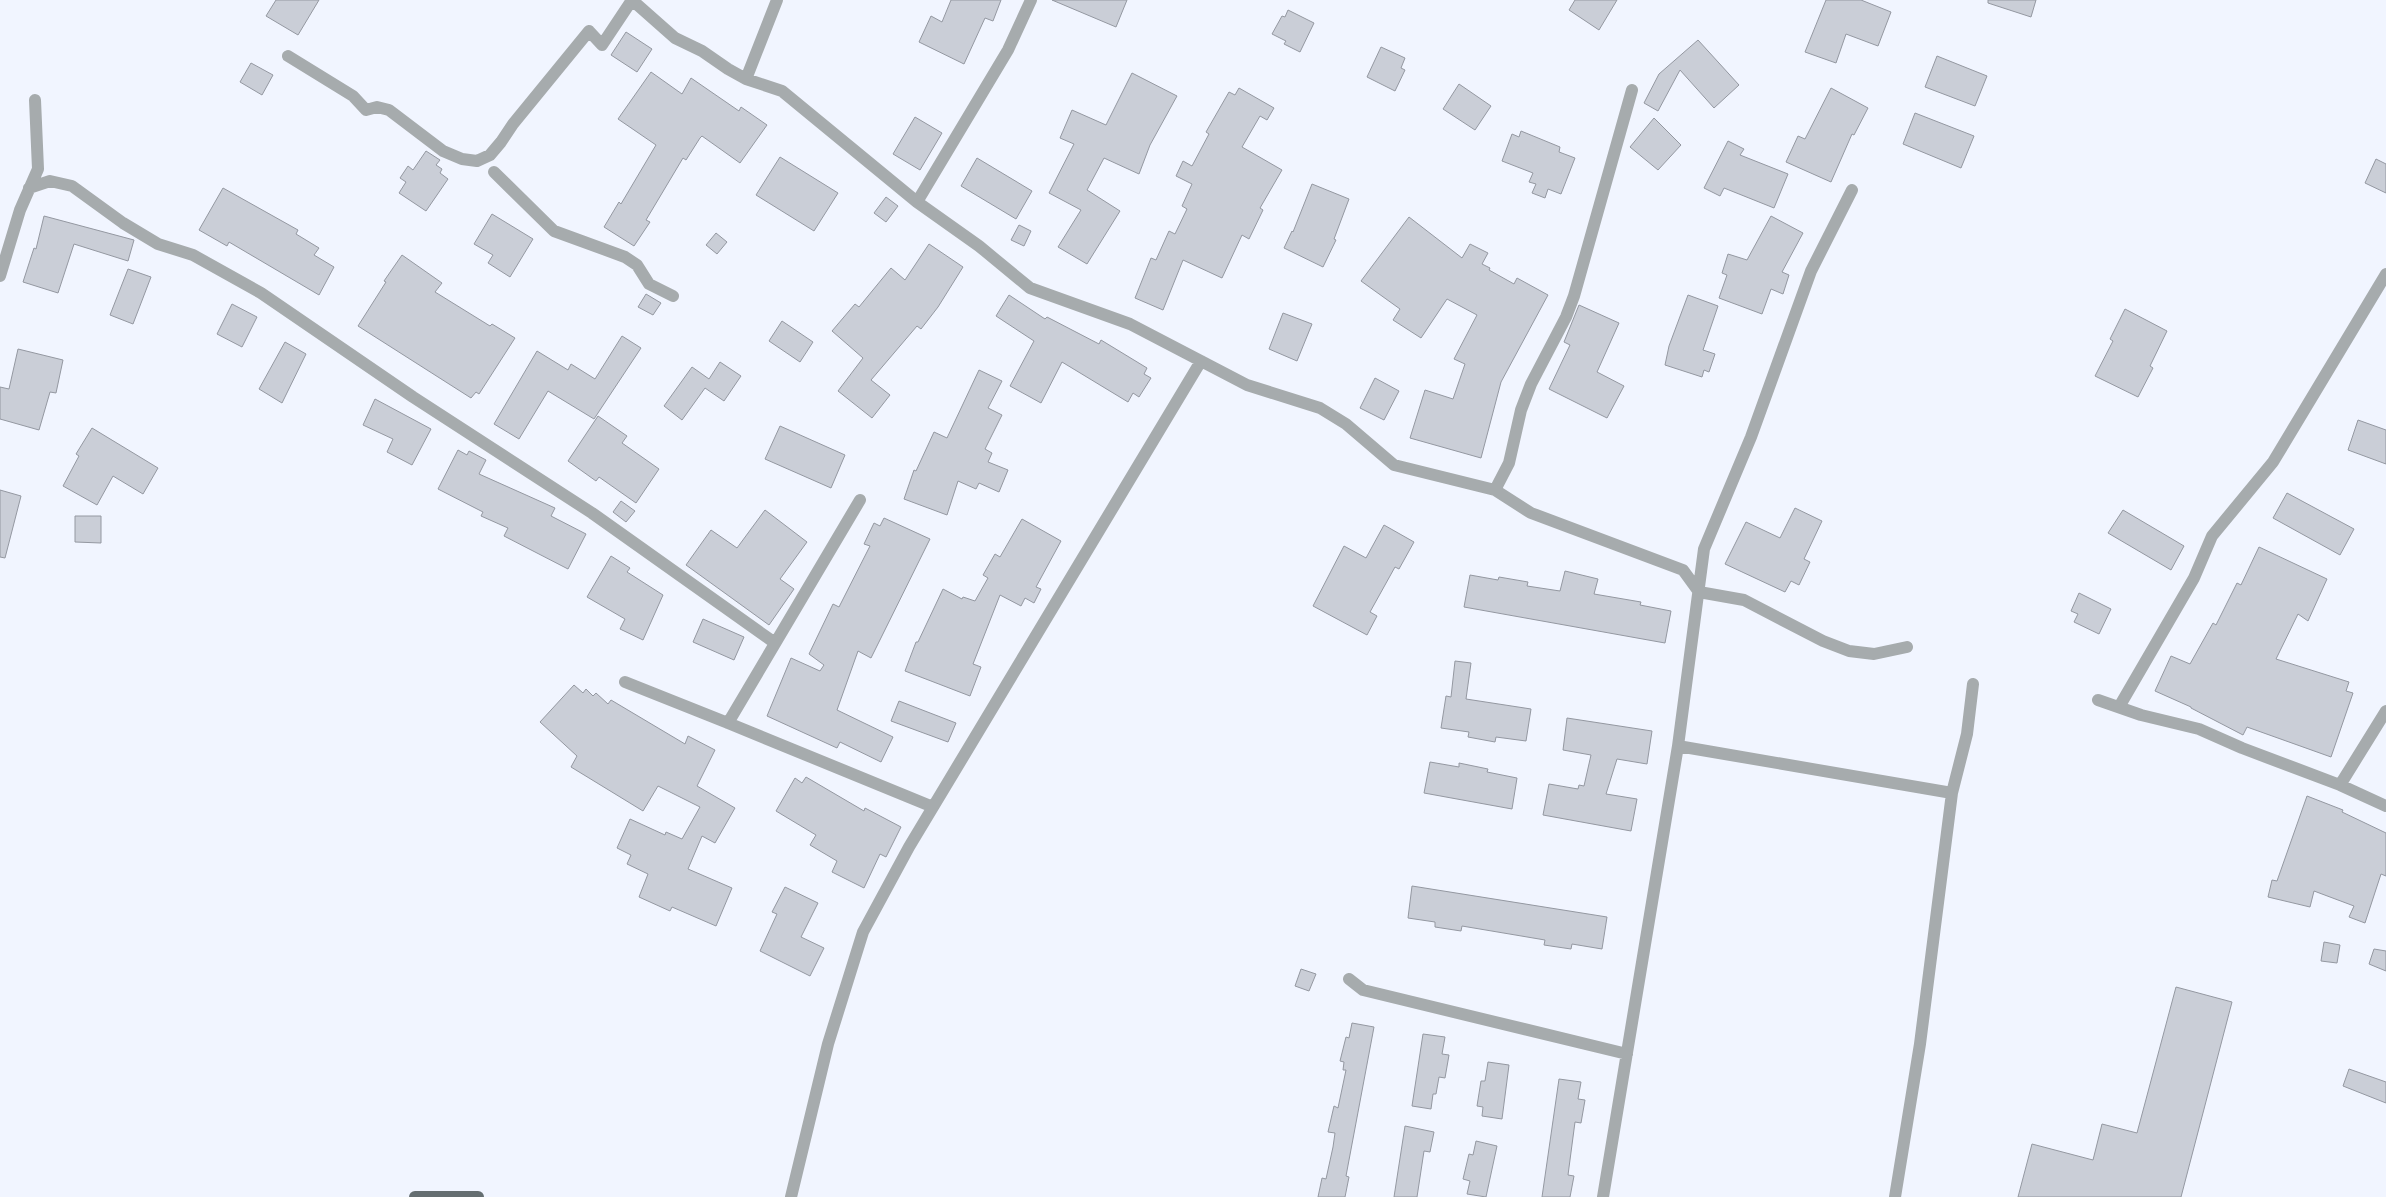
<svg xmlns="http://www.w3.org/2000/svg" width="2386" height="1197" viewBox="0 0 2386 1197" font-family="'IBM Plex Serif',serif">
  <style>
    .building { fill: #caced7; stroke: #9498a1 }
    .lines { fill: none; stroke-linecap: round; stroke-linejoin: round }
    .minor { stroke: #a6abad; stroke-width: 12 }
    .major { stroke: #656e71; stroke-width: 12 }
  </style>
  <rect width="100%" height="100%" fill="#f1f5ff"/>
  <path class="building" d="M276,0h43l-21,35 -32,-19z
    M951,0h50l-8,21 -8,-3 -21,46 -45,-22 12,-26 11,6z
    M1052,0h75l-11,27z
    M1575,0h42l-18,30 -30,-20z
    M1826,0h35l30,12 -13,34 -32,-12 -10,29 -31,-11z
    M1988,0h48l-5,17 -43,-14z
    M1288,10l26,13 -14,29 -16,-8 2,-3 -14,-7 10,-18 3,1z
    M626,32l26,17 -15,23 -26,-17z
    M1698,40l41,45 -25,23 -34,-38 -22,41 -14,-8 15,-29z
    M1381,47l24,11 -4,10 4,2 -10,21 -28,-14z
    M1937,56l50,20 -12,30 -50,-19z
    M251,63l22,12 -11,20 -22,-13z
    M651,72l31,22 9,-16 48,33 2,-4 26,18 -27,38 -38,-27 -2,2 -14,22 -3,-2 -37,62 4,2 -16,24 -30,-19 15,-25 2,2 35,-59 -38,-26z
    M1132,73l45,23 -27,49 -11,29 -35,-16 -17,32 33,21 -33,53 -29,-17 23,-37 -32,-17 25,-49 -14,-6 12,-28 34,15z
    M1459,84l32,22 -16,24 -32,-21z
    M1239,88l35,20 -7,12 -7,-4 -18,31 40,23 -22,38 3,2 -14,29 -7,-4 -20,43 -39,-18 -20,50 -28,-12 16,-40 5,2 13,-29 6,3 12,-25 -5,-3 10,-22 -16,-8 7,-15 9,5 17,-32 -3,-2 23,-40 6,3z
    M1831,88l37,20 -14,27 -2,-1 -21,48 -45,-20 12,-26 7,3z
    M1915,113l59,23 -13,32 -58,-24z
    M915,117l27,16 -22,37 -27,-16z
    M1654,118l27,27 -23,25 -28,-23z
    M1521,131l39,16 -1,5 16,6 -14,36 -13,-5 -3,9 -13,-5 4,-9 -7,-2 4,-9 -31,-12 10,-27 7,3z
    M1728,141l16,8 -4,6 48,19 -14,34 -50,-20 -4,8 -16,-8z
    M426,151l14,9 -4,5 6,4 -2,4 8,6 -22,32 -27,-18 7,-11 -6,-4 8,-12 5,4z
    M780,157l58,36 -24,38 -58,-36z
    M977,158l55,33 -16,28 -55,-33z
    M2376,159l10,5v29l-21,-10z
    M1312,184l37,15 -15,40 2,1 -13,27 -39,-19 8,-17 1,1z
    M223,188l75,42 -2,4 23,14 -5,7 20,12 -15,28 -90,-53 -2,4 -28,-16z
    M886,197l12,9 -12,16 -12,-9z
    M492,214l41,25 -23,38 -22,-14 5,-8 -19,-11z
    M44,216l90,24 -6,21 -54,-17 -16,49 -35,-11 11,-34 2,1z
    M1771,216l32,17 -21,39 7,3 -6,19 -12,-5 -9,25 -43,-16 8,-23 -5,-2 6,-19 19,6z
    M1409,217l53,41 8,-14 18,9 -6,11 8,4 -1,2 25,14 3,-6 31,17 -47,87 -20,76 -71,-20 15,-48 28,9 12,-35 -11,-5 23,-44 -30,-16 -26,39 -28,-18 7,-11 -39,-28z
    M1019,225l12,6 -7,15 -13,-6z
    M716,233l11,9 -10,12 -11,-9z
    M929,244l34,23 -25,40 -17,22 -4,-3 -46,54 19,15 -18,23 -34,-27 25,-33 -31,-27 23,-27 4,3 32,-39 14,12z
    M402,255l40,28 -7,9 55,34 2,-2 23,14 -36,56 -3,-2 -5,6 -113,-72 28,-44 -2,-1z
    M128,269l23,8 -18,47 -23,-9z
    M646,294l15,9 -8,12 -15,-8z
    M1009,295l36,24 2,-2 52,27 2,-4 46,28 -3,6 7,4 -12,19 -6,-4 -5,9 -66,-40 -21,41 -31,-17 24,-45 -38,-25z
    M1688,295l30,11 -15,44 12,4 -6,18 -5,-2 -2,7 -37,-12 4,-19z
    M232,304l25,13 -15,30 -25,-13z
    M1579,305l40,18 -22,49 27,14 -17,32 -58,-29 21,-44 -6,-3z
    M2125,309l42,22 -17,35 3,2 -15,29 -43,-21 18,-35 -3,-2z
    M1283,313l29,11 -15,37 -28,-12z
    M782,321l31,21 -13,20 -31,-21z
    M622,336l19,12 -47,71 -46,-28 -29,48 -25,-15 43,-73 31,19 3,-6 24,15z
    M285,342l21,12 -24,49 -23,-14z
    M18,349l45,11 -7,33 -6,-1 -11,38 -39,-11v-32l9,2z
    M720,362l21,14 -17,25 -19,-13 -23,32 -18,-14 28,-39 17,12z
    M979,370l23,11 -14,27 14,7 -17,34 7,4 -4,9 20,8 -9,22 -20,-9 -3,6 -18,-8 -11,34 -43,-16 10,-29 2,1 18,-39 13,6z
    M1375,378l24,13 -15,29 -24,-12z
    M375,399l56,30 -19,36 -25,-13 6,-13 -30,-14z
    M598,416l29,20 -5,7 37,26 -23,34 -37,-26 -3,4 -28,-20z
    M2358,420l28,10v34l-38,-14z
    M780,426l65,29 -14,33 -66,-29z
    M92,428l66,40 -15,26 -30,-18 -16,29 -34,-19 16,-30 -3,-2z
    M458,450l9,5 2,-4 17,9 -7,14 76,34 -4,8 35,18 -18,35 -64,-33 4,-8 -27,-12 2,-4 -45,-23z
    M0,490l21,6 -16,62 -5,-1z
    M2287,493l67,36 -14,26 -67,-37z
    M621,501l14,10 -9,11 -13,-10z
    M1795,508l27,13 -18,38 6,3 -11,23 -8,-4 -6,11 -60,-28 21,-42 34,16z
    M765,510l42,32 -27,37 14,10 -25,36 -83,-60 25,-35 26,18z
    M2123,510l61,36 -13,24 -63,-37z
    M75,516h26v27l-26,-1z
    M884,518l46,21 -59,119 -13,-7 -21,59 56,27 -12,25 -41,-20 -3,6 -70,-32 24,-58 29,13 4,-6 -15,-11 24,-50 6,3 31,-61 -6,-2 10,-21 6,3z
    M1022,519l39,22 -25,46 5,2 -7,14 -9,-5 -4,8 -21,-11 -27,69 8,3 -11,29 -65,-25 11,-29h2l25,-53 19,10 1,-2 12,4 13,-23 -5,-3 12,-21 5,3z
    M1384,525l30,17 -15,27 -4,-2 -25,45 7,4 -10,19 -54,-29 31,-60 22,12z
    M2259,547l68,32 -19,42 -10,-7 -22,45 73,23 -3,9 7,2 -22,64 -84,-30 -4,8 -52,-27v-1l-36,-16 16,-35 19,8 23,-41 3,2 21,-42 4,2z
    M611,556l19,12 -3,4 36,23 -20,45 -23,-11 5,-10 -38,-22z
    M1565,571l33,8 -4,15 47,8 -1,3 31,6 -6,32 -201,-36 6,-32 28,5 1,-3 29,5 -1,4 33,5z
    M2079,593l32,16 -12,25 -25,-12 4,-8 -7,-3z
    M703,619l41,18 -10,23 -41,-18z
    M1455,661l16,2 -5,36 65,10 -5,32 -30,-4 -1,5 -27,-5 1,-5 -28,-4 5,-32 5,1z
    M574,685l9,8 3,-4 7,7 3,-3 12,11 3,-4 74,44 3,-8 27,14 -18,36 38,22 -20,35 -13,-7 -14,33 44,19 -16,38 -44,-19 -2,4 -31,-14 9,-23 -21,-10 4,-9 -14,-7 13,-29 35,16 1,-3 16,7 18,-32 -42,-21 -15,25 -72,-44 6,-11 -37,-34z
    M899,701l57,22 -8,19 -57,-21z
    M1567,718l85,13 -5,33 -30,-5 -11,35 31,5 -6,32 -88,-16 6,-31 29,5 1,-4 5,1 7,-31 -28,-5z
    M1430,762l29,5v-4l29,6 -1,3 30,6 -5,31 -88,-16z
    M806,777l58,34 1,-3 36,19 -15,30 -6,-3 -16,34 -32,-16 5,-11 -27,-16 6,-10 -40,-24 19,-33 7,5z
    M2307,796l36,14 -1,2 44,21v43l-5,-2 -16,49 -16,-6 5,-11 -40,-15 -4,16 -42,-10 4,-17 5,1z
    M1412,886l195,31 -5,32 -30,-5 -1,5 -27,-4 1,-5 -83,-14 -1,5 -26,-4v-5l-27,-4z
    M785,887l33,16 -17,34 23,11 -14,28 -50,-25 17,-37 -5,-2z
    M2324,942l16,3 -3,18 -16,-2z
    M2374,949l12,2v20l-17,-7z
    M1301,969l15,5 -7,17 -14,-5z
    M2176,987l56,15 -51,195h-163l14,-53 61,16 9,-36 35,9z
    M1352,1023l22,4 -28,149 3,1 -4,20h-27l4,-19 4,1 7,-32 2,-14 -7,-1 6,-26 4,2 8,-38h-3l1,-8 -4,-1 6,-24 3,1z
    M1423,1034l22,3 -3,17 7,1 -4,23 -6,-1 -3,17h-3l-2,15 -19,-3z
    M1488,1062l21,3 -7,54 -20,-3 1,-9 -6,-1 4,-25h4z
    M2349,1069l37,13v21l-43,-17z
    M1559,1079l22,3 -3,17 7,1 -4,23 -6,-1 -7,53 6,1 -4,21h-28z
    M1405,1126l29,6 -4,20 -6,-1 -7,46h-23z
    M1476,1141l21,5 -11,51 -19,-3 3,-13 -7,-2 6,-25 4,1z"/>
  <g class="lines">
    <path class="minor" d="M632,0l43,38 27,13 26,18 18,10 36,12 135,111 62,44 51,42 100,36 117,61 73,23 26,16 48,41 101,25 36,23 152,57 16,22 45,8 79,41 26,10 25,3 33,-7
      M288,56l65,40 13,14 11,-3 12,3 54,41 19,8 15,2 13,-6 11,-13 12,-18 76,-93 13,14 30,-45
      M746,79l31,-79
      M494,172l60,59 71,26 12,8 12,19 24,12
      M29,188l21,-7 22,5 51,37 35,21 35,11 68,38 152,104 179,116 183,130
      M917,202l91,-152 23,-50
      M0,276l20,-66 18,-41 -3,-69
      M1495,490l14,-27 12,-53 10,-26 35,-67 8,-21 58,-206
      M860,500l-132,223 205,84
      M625,682l103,41
      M2098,700l43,15 58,14 43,19 98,37 46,21
      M2119,707l75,-129 18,-42 61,-74 113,-188
      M1678,746l274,47
      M2340,785l46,-74
      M1349,979l14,11 264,64
      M791,1197l37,-153 35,-112 46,-85 292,-486
      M1603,1197l75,-451 26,-197 47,-112 60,-166 41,-81
      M1895,1197l25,-153 32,-251 15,-59 6,-50"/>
    <path class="major" d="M415,1197h63"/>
  </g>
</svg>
